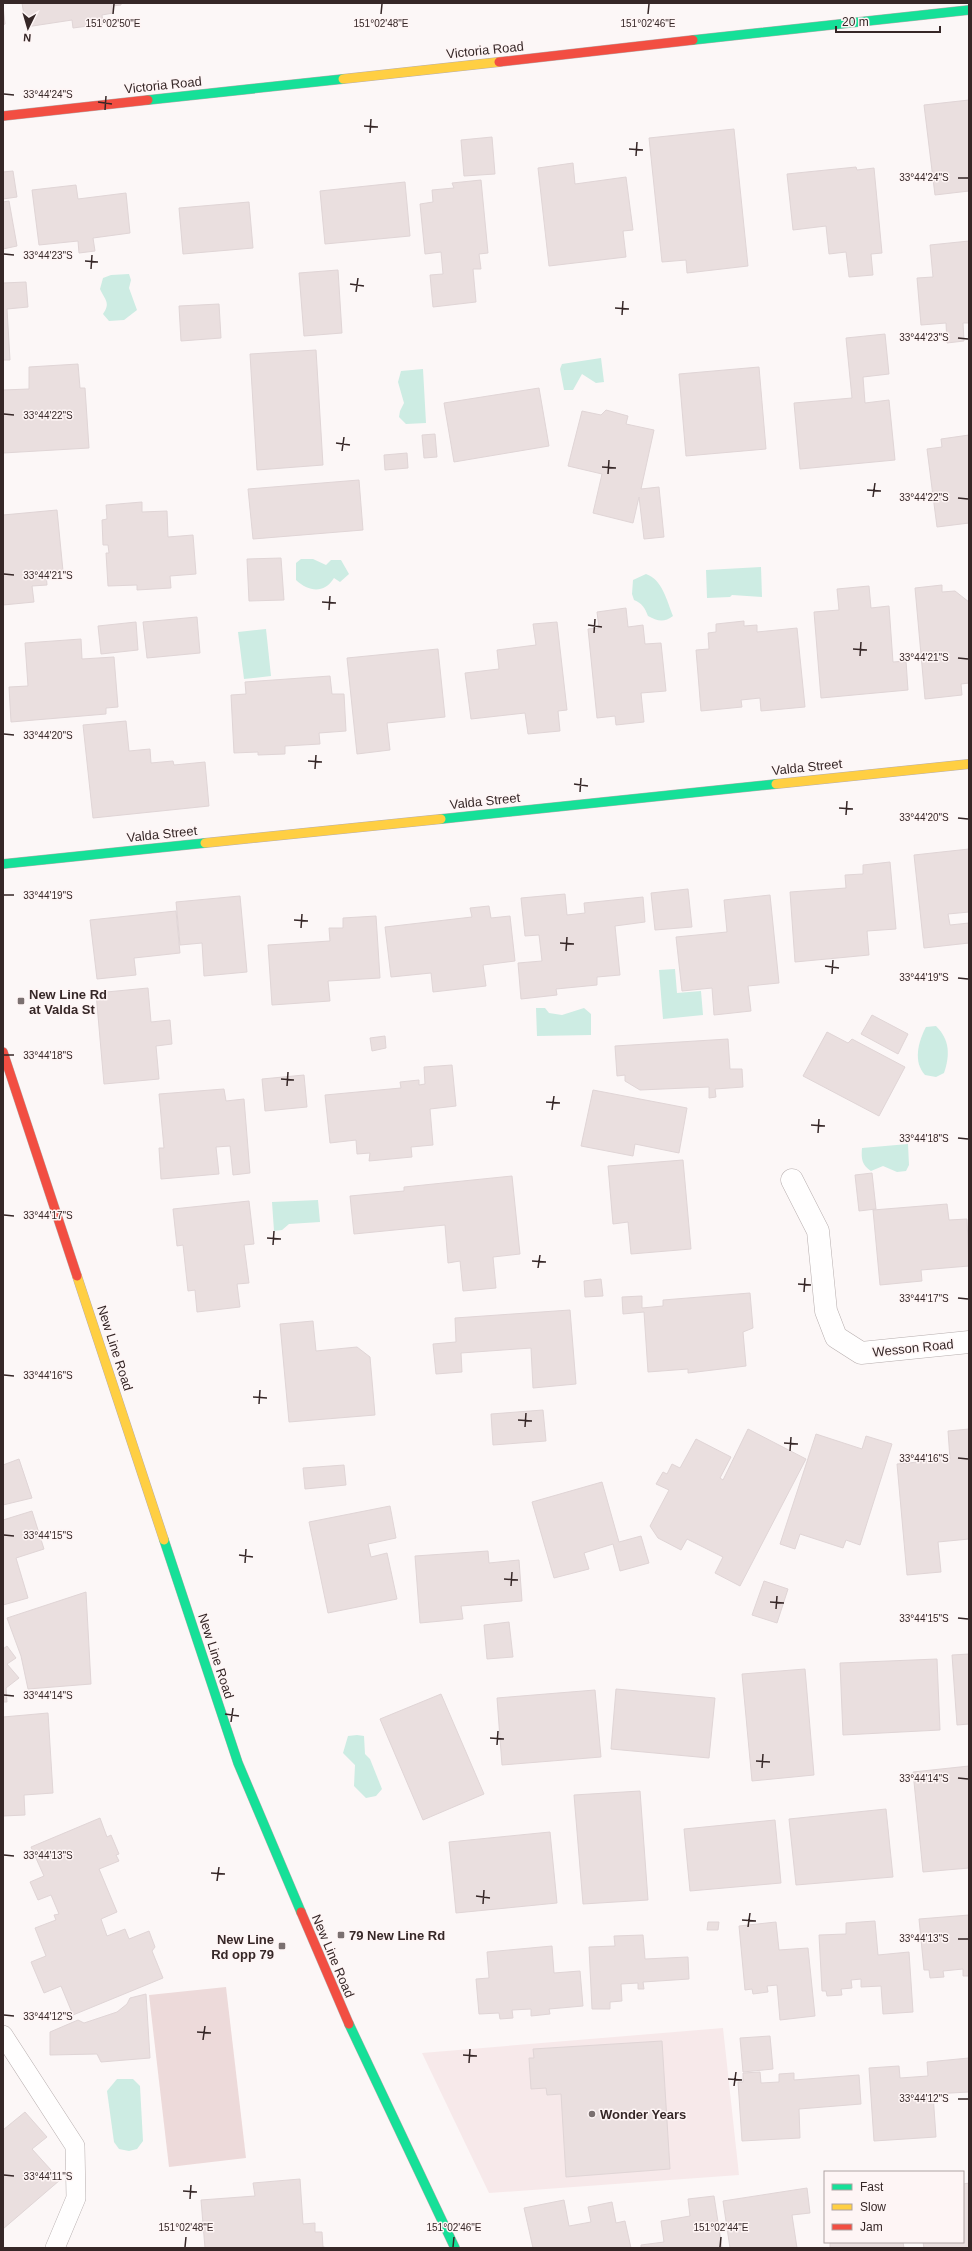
<svg xmlns="http://www.w3.org/2000/svg" width="972" height="2251" font-family="Arial,sans-serif">
<rect width="100%" height="100%" fill="#fcf7f7"/>
<polygon fill="#f7e9ea" points="723,2028 739,2175 489,2193 422,2053"/>
<polygon fill="#eddada" points="226,1987 246,2158 169,2167 149,1995"/>
<g fill="#cdece3">
<path d="M 129,274 L 131,280 L 129,288 L 137,310 L 124,320 L 109,321 L 103,314 C 111,303 105,300 100,289 L 103,278 L 111,275 Z"/>
<polygon points="601,358 604,382 596,383 582,374 573,390 564,390 560,369 562,364"/>
<polygon points="423,369 426,423 406,424 399,417 400,411 404,403 398,382 401,371"/>
<path d="M 301,559 L 313,559 L 326,565 L 331,560 L 341,560 L 349,574 L 340,582 L 334,578 C 324,594 309,592 296,580 L 296,563 Z"/>
<polygon points="761,567 762,597 732,595 730,597 707,598 706,570"/>
<path d="M 646,574 C 662,579 667,601 673,616 C 664,623 657,621 648,616 C 645,608 642,603 634,600 L 632,594 L 633,580 Z"/>
<polygon points="266,629 271,676 244,679 238,632"/>
<polygon points="675,969 677,993 701,991 703,1015 663,1019 659,970"/>
<polygon points="536,1008 545,1008 549,1013 562,1015 584,1008 591,1014 591,1035 537,1036"/>
<path d="M 936,1026 C 950,1040 950,1055 944,1073 L 936,1077 L 925,1075 C 913,1062 918,1042 926,1027 Z"/>
<path d="M 908,1144 L 909,1165 L 906,1171 L 897,1172 L 883,1166 L 871,1171 C 862,1165 861,1159 862,1148 Z"/>
<polygon points="318,1200 320,1222 289,1224 282,1230 274,1231 272,1202"/>
<polygon points="357,1735 364,1736 365,1754 370,1759 382,1789 376,1796 366,1798 354,1786 355,1765 343,1753 348,1736"/>
<polygon points="117,2079 133,2079 140,2086 143,2141 137,2149 129,2151 119,2149 114,2142 107,2091"/>
</g>
<g fill="#eadfdf" stroke="#e0d5d6">
<polygon points="22,3 121,3 121,5 112,6 113,13 102,15 103,24 73,28 72,20 26,27"/>
<polygon points="3,6 5,24 3,25"/>
<polygon points="969,100 969,191 935,195 924,105"/>
<polygon points="734,129 748,266 687,273 686,260 662,262 649,138"/>
<polygon points="492,137 495,174 464,176 461,140"/>
<polygon points="573,163 575,184 626,177 633,230 623,231 626,257 549,266 538,168"/>
<polygon points="856,167 857,170 874,168 882,253 871,254 873,275 849,277 846,252 829,254 826,226 793,230 787,174"/>
<polygon points="13,171 17,197 3,199 3,172"/>
<polygon points="481,180 488,253 479,254 481,269 473,269 476,302 433,307 430,275 443,274 441,252 425,254 420,204 433,202 432,190 454,188 452,183"/>
<polygon points="405,182 410,236 325,244 320,191"/>
<polygon points="76,185 78,199 126,193 130,233 93,238 95,251 79,253 78,241 39,245 32,190"/>
<polygon points="9,201 17,246 3,249 3,202"/>
<polygon points="249,202 253,248 183,254 179,208"/>
<polygon points="969,241 969,323 963,323 964,341 947,343 946,323 921,325 917,278 933,277 930,245"/>
<polygon points="338,270 342,333 304,336 299,273"/>
<polygon points="26,282 28,307 7,309 10,360 3,360 3,283"/>
<polygon points="219,304 221,338 181,341 179,306"/>
<polygon points="885,334 889,374 863,377 865,403 889,400 895,460 800,469 794,403 852,398 846,338"/>
<polygon points="316,350 323,465 257,470 250,354"/>
<polygon points="78,364 80,388 85,388 89,448 3,453 3,390 29,389 29,367"/>
<polygon points="759,367 766,449 686,456 679,374"/>
<polygon points="539,388 549,446 454,462 444,403"/>
<polygon points="606,410 628,416 626,424 654,430 641,489 659,487 664,537 644,539 639,497 633,523 593,513 602,474 568,466 582,411 601,415"/>
<polygon points="435,434 437,457 424,458 422,435"/>
<polygon points="969,435 969,523 937,527 927,449 942,447 941,439"/>
<polygon points="407,453 408,468 385,470 384,455"/>
<polygon points="359,480 363,530 253,539 248,489"/>
<polygon points="142,502 142,512 167,511 168,537 193,535 196,574 170,576 171,588 137,590 137,585 108,586 106,553 109,553 108,545 103,545 102,520 107,519 106,505"/>
<polygon points="57,510 63,571 46,573 47,585 32,586 34,602 3,605 3,515"/>
<polygon points="281,558 284,600 249,601 247,559"/>
<polygon points="942,585 942,592 955,591 969,602 969,683 961,684 962,695 925,699 915,588"/>
<polygon points="869,586 871,608 889,606 893,662 906,661 908,690 821,698 814,612 839,610 837,589"/>
<polygon points="626,608 628,627 643,625 645,644 661,643 666,691 641,693 644,722 616,725 615,716 597,718 588,629 599,628 597,612"/>
<polygon points="197,617 200,653 147,658 143,622"/>
<polygon points="744,621 744,626 757,625 757,632 797,628 805,707 761,711 760,698 741,700 742,707 701,711 696,650 709,649 708,633 716,632 716,624"/>
<polygon points="136,622 138,650 101,654 98,626"/>
<polygon points="557,622 567,710 558,711 560,731 528,734 525,713 471,719 465,673 499,669 497,650 536,645 533,624"/>
<polygon points="81,639 82,659 114,657 118,707 106,708 106,714 11,722 9,687 28,686 25,643"/>
<polygon points="438,649 445,717 387,723 390,750 357,754 347,658"/>
<polygon points="330,676 332,694 344,694 346,731 319,733 320,744 285,746 285,754 258,755 258,752 234,753 231,695 246,694 245,682"/>
<polygon points="126,721 129,751 150,749 151,763 173,761 174,765 205,762 209,806 93,818 83,725"/>
<polygon points="969,849 969,912 948,914 950,925 969,923 969,943 924,948 914,855"/>
<polygon points="890,862 896,929 867,931 869,955 795,962 790,892 846,888 845,875 863,874 863,865"/>
<polygon points="688,889 692,927 655,930 651,893"/>
<polygon points="565,894 567,915 585,913 584,903 643,897 645,922 615,926 620,975 597,977 597,985 556,989 557,995 521,999 518,963 542,961 539,935 525,936 521,898"/>
<polygon points="770,895 779,983 748,986 751,1011 714,1015 712,988 682,991 676,937 727,932 724,900"/>
<polygon points="240,896 247,972 204,976 202,943 180,945 176,902"/>
<polygon points="489,906 491,918 510,916 515,961 483,965 486,986 433,992 431,973 391,977 385,927 472,917 470,908"/>
<polygon points="176,911 180,953 134,958 136,975 97,979 90,920"/>
<polygon points="376,916 380,978 328,981 330,1001 272,1005 268,945 330,941 329,928 343,928 343,918"/>
<polygon points="148,988 151,1022 170,1020 172,1044 156,1046 159,1079 104,1084 96,993"/>
<polygon points="872,1015 908,1034 898,1054 861,1034"/>
<polygon points="827,1032 848,1043 852,1039 905,1067 879,1116 803,1076"/>
<polygon points="385,1036 386,1048 372,1051 370,1038"/>
<polygon points="728,1039 730,1069 742,1069 743,1087 715,1089 716,1097 709,1098 709,1087 640,1090 625,1081 625,1075 617,1076 615,1046"/>
<polygon points="452,1065 456,1106 430,1109 433,1145 411,1147 412,1157 369,1161 370,1153 357,1154 356,1140 330,1143 325,1095 401,1088 400,1082 419,1080 419,1085 425,1084 424,1067"/>
<polygon points="304,1075 307,1107 265,1111 262,1079"/>
<polygon points="224,1089 226,1101 244,1099 250,1173 233,1175 230,1146 216,1147 219,1174 161,1179 159,1148 164,1148 159,1094"/>
<polygon points="593,1090 687,1108 679,1153 635,1144 633,1156 581,1146"/>
<polygon points="683,1160 691,1249 631,1254 628,1222 613,1224 608,1166"/>
<polygon points="872,1173 876,1209 859,1211 855,1175"/>
<polygon points="512,1176 520,1254 493,1257 496,1288 463,1291 460,1261 448,1263 445,1225 354,1234 350,1196 404,1191 404,1187"/>
<polygon points="249,1201 254,1244 244,1245 249,1283 237,1284 240,1307 197,1312 195,1290 188,1291 183,1245 177,1246 173,1209"/>
<polygon points="947,1204 949,1220 967,1219 969,1266 921,1270 922,1281 880,1285 873,1210"/>
<polygon points="601,1279 603,1296 585,1297 584,1281"/>
<polygon points="750,1293 753,1328 743,1332 746,1366 688,1373 688,1369 648,1372 644,1312 623,1314 622,1297 642,1296 642,1308 663,1306 663,1300"/>
<polygon points="570,1310 576,1384 533,1388 531,1348 461,1353 462,1372 436,1374 433,1344 456,1342 455,1318"/>
<polygon points="313,1321 316,1351 357,1347 370,1357 375,1415 289,1422 280,1324"/>
<polygon points="543,1410 546,1441 493,1445 491,1414"/>
<polygon points="748,1429 806,1459 740,1586 715,1573 723,1557 687,1539 681,1550 658,1538 650,1526 669,1490 656,1484 663,1472 667,1474 672,1464 680,1468 696,1439 731,1457 720,1478 723,1480"/>
<polygon points="969,1429 969,1539 938,1542 941,1572 907,1575 897,1464 950,1459 948,1431"/>
<polygon points="816,1434 862,1449 866,1436 892,1444 860,1545 846,1540 843,1548 800,1534 795,1549 780,1544"/>
<polygon points="19,1459 32,1498 3,1505 3,1465"/>
<polygon points="344,1465 346,1485 305,1489 303,1468"/>
<polygon points="602,1482 619,1542 641,1536 649,1563 620,1571 613,1544 584,1553 589,1569 554,1578 532,1502"/>
<polygon points="390,1506 396,1538 368,1544 371,1557 387,1553 397,1599 328,1613 309,1522"/>
<polygon points="32,1511 44,1549 16,1558 28,1598 3,1605 3,1520"/>
<polygon points="488,1551 489,1563 519,1560 522,1601 461,1606 463,1619 420,1623 415,1556"/>
<polygon points="764,1581 788,1589 777,1623 752,1615"/>
<polygon points="86,1592 91,1684 28,1689 21,1656 7,1618"/>
<polygon points="509,1622 513,1657 487,1659 484,1625"/>
<polygon points="7,1646 16,1658 7,1664 19,1678 6,1688 7,1702 3,1702 3,1649"/>
<polygon points="969,1654 969,1724 957,1725 952,1655"/>
<polygon points="937,1659 940,1730 843,1735 840,1663"/>
<polygon points="805,1669 814,1775 752,1781 742,1674"/>
<polygon points="616,1689 715,1698 709,1758 611,1749"/>
<polygon points="595,1690 601,1757 502,1765 497,1698"/>
<polygon points="441,1694 484,1794 423,1820 380,1719"/>
<polygon points="48,1713 53,1793 24,1795 25,1815 3,1816 3,1717"/>
<polygon points="969,1766 969,1868 923,1872 913,1772"/>
<polygon points="640,1791 648,1900 583,1904 574,1795"/>
<polygon points="886,1809 893,1877 796,1885 789,1819"/>
<polygon points="100,1818 107,1837 111,1835 119,1854 116,1855 119,1861 99,1869 117,1912 101,1919 107,1936 125,1929 129,1939 149,1931 155,1947 152,1951 163,1978 73,2015 61,1986 44,1993 31,1962 46,1956 35,1928 56,1920 54,1915 59,1914 51,1895 38,1900 30,1882 44,1876 31,1847"/>
<polygon points="775,1820 781,1883 690,1891 684,1829"/>
<polygon points="550,1832 557,1903 456,1913 449,1842"/>
<polygon points="969,1915 969,1976 963,1976 963,1969 943,1971 944,1977 930,1978 929,1970 924,1970 919,1919"/>
<polygon points="875,1921 878,1955 909,1952 913,2012 883,2014 881,1986 861,1987 861,1979 851,1980 852,1988 841,1989 842,1995 827,1996 826,1991 822,1991 819,1935 846,1934 846,1923"/>
<polygon points="708,1922 719,1922 718,1930 707,1930"/>
<polygon points="776,1922 779,1950 808,1948 815,2016 780,2020 777,1985 767,1986 768,1992 753,1994 752,1989 745,1990 739,1926"/>
<polygon points="643,1935 645,1959 688,1957 689,1979 643,1982 644,1989 638,1989 638,1983 621,1984 622,2001 610,2002 610,2009 592,2009 589,1947 615,1946 614,1936"/>
<polygon points="552,1946 554,1973 580,1971 583,2006 549,2009 550,2014 531,2016 531,2009 512,2010 513,2018 500,2019 499,2013 479,2014 476,1979 489,1978 487,1952"/>
<polygon points="146,1994 150,2058 101,2062 97,2054 50,2055 50,2032 78,2020 84,2023 117,2012 127,2004 130,1998"/>
<polygon points="770,2036 773,2069 743,2072 740,2038"/>
<polygon points="662,2041 670,2169 566,2177 561,2094 547,2095 546,2088 531,2089 529,2058 534,2058 533,2049"/>
<polygon points="969,2058 969,2092 933,2094 936,2137 874,2141 869,2068 899,2066 900,2078 928,2076 927,2062"/>
<polygon points="760,2072 761,2083 779,2082 779,2074 794,2073 794,2080 859,2075 861,2104 799,2109 800,2138 742,2141 738,2082 743,2082 743,2073"/>
<polygon points="25,2112 47,2137 32,2149 60,2180 3,2229 3,2130"/>
<polygon points="300,2179 303,2224 315,2223 315,2232 322,2232 323,2247 328,2248 205,2248 201,2200 255,2196 253,2183"/>
<polygon points="969,2183 969,2248 924,2248 923,2242 963,2242 963,2184"/>
<polygon points="807,2188 810,2213 792,2215 797,2248 730,2248 723,2201"/>
<polygon points="714,2196 722,2248 641,2248 641,2245 664,2242 661,2221 690,2216 688,2199"/>
<polygon points="564,2200 569,2226 591,2222 588,2207 612,2202 616,2223 625,2221 631,2248 533,2248 524,2208"/>
<polygon points="830,2242 903,2242 904,2248 830,2248"/>
</g>
<g fill="none" stroke-linecap="round" stroke-linejoin="round">
<defs>
<polyline id="lane" points="3,2035 75,2146 76,2198 55,2248"/>
<polyline id="street" points="792,1180 818,1231 826,1311 836,1337 861,1353 969,1342"/>
<g id="fast">
<polyline points="693,40 969,10"/>
<polyline points="148,100 343,79"/>
<polyline points="441,819 776,784"/>
<polyline points="3,864 205,843"/>
<polyline points="164,1540 238,1763 301,1912"/>
<polyline points="349,2024 455,2248"/>
</g>
<g id="slow">
<polyline points="343,79 499,62"/>
<polyline points="776,784 969,764"/>
<polyline points="205,843 441,819"/>
<polyline points="77,1276 164,1540"/>
</g>
<g id="jam">
<polyline points="499,62 693,40"/>
<polyline points="3,116 148,100"/>
<polyline points="3,1052 77,1276"/>
<polyline points="301,1912 349,2024"/>
</g>
</defs>
<use href="#lane" stroke="#b7aeae" stroke-width="20"/>
<use href="#street" stroke="#b7aeae" stroke-width="23"/>
<use href="#fast" stroke="#b7aeae" stroke-width="10"/>
<use href="#slow" stroke="#b7aeae" stroke-width="10"/>
<use href="#jam" stroke="#b7aeae" stroke-width="10"/>
<use href="#lane" stroke="#fffefe" stroke-width="19"/>
<use href="#street" stroke="#fffefe" stroke-width="22"/>
<use href="#fast" stroke="#16e098" stroke-width="9"/>
<use href="#slow" stroke="#ffcf43" stroke-width="9"/>
<use href="#jam" stroke="#f24e42" stroke-width="9"/>
</g>
<path fill="none" stroke="#362727" stroke-width="1.5" d="M 113,14 L 114,4M 381,14 L 382,4M 648,14 L 649,4M 4,94 L 14,95M 98,102 L 112,104M 105,110 L 106,96M 364,126 L 378,127M 370,133 L 371,119M 629,149 L 643,150M 636,156 L 637,142M 958,178 L 968,178M 4,254 L 14,255M 85,261 L 98,262M 91,269 L 92,255M 350,284 L 364,286M 356,292 L 358,278M 615,308 L 629,309M 622,315 L 623,301M 958,338 L 968,339M 4,414 L 14,415M 336,443 L 350,445M 342,451 L 344,437M 602,467 L 616,468M 608,474 L 609,460M 867,490 L 881,491M 873,497 L 875,483M 958,498 L 968,499M 4,574 L 14,575M 322,602 L 336,603M 329,610 L 330,596M 588,625 L 602,627M 594,633 L 595,619M 853,649 L 867,650M 860,656 L 861,642M 958,658 L 968,659M 4,734 L 14,735M 308,761 L 322,762M 315,769 L 316,755M 574,784 L 588,786M 580,792 L 581,778M 839,808 L 853,809M 846,815 L 847,801M 958,818 L 968,819M 4,895 L 14,895M 294,920 L 308,921M 301,928 L 302,914M 560,943 L 574,944M 566,951 L 567,937M 825,966 L 839,968M 832,974 L 833,960M 958,978 L 968,979M 4,1055 L 14,1055M 281,1079 L 294,1080M 287,1086 L 288,1072M 546,1102 L 560,1103M 552,1110 L 554,1096M 811,1125 L 825,1126M 818,1133 L 819,1119M 958,1138 L 968,1139M 4,1215 L 14,1216M 267,1238 L 281,1239M 273,1245 L 274,1231M 532,1261 L 546,1262M 538,1268 L 540,1255M 798,1284 L 811,1285M 804,1292 L 805,1278M 958,1298 L 968,1299M 4,1375 L 14,1376M 253,1397 L 267,1398M 259,1404 L 260,1390M 518,1420 L 532,1421M 525,1427 L 526,1413M 784,1443 L 798,1444M 790,1451 L 791,1437M 958,1458 L 968,1459M 4,1535 L 14,1536M 239,1555 L 253,1557M 245,1563 L 246,1549M 504,1579 L 518,1580M 511,1586 L 512,1572M 770,1602 L 784,1603M 776,1609 L 777,1596M 958,1618 L 968,1619M 4,1695 L 14,1696M 225,1714 L 239,1716M 231,1722 L 233,1708M 490,1738 L 504,1739M 497,1745 L 498,1731M 756,1761 L 770,1762M 762,1768 L 763,1754M 958,1778 L 968,1779M 4,1855 L 14,1856M 211,1873 L 225,1874M 217,1881 L 219,1867M 476,1896 L 490,1898M 483,1904 L 484,1890M 742,1920 L 756,1921M 748,1927 L 750,1913M 958,1939 L 968,1939M 4,2015 L 14,2016M 197,2032 L 211,2033M 203,2040 L 205,2026M 463,2055 L 477,2056M 469,2063 L 470,2049M 728,2079 L 742,2080M 734,2086 L 736,2072M 958,2099 L 968,2099M 4,2175 L 14,2176M 183,2191 L 197,2192M 190,2199 L 191,2185M 185,2247 L 186,2237M 453,2247 L 454,2237M 720,2247 L 721,2237"/>
<g fill="#7b7070" stroke="#fef5f5" stroke-width="1.5">
<rect x="17" y="997" width="8" height="8" rx="2"/>
<rect x="337" y="1931" width="8" height="8" rx="2"/>
<rect x="278" y="1942" width="8" height="8" rx="2"/>
<circle cx="592" cy="2114" r="4"/>
</g>
<g text-anchor="middle" dominant-baseline="central" stroke-width="3" stroke-linejoin="round" paint-order="stroke">
<g font-size="13" fill="#362727" stroke="#fef5f5">
<text transform="translate(485 50) rotate(-6)">Victoria Road</text>
<text transform="translate(163 85) rotate(-6)">Victoria Road</text>
<text transform="translate(807 767) rotate(-6)">Valda Street</text>
<text transform="translate(485 801) rotate(-6)">Valda Street</text>
<text transform="translate(162 834) rotate(-6)">Valda Street</text>
<text transform="translate(115 1348) rotate(72)">New Line Road</text>
<text transform="translate(913 1348) rotate(-6)">Wesson Road</text>
<text transform="translate(216 1656) rotate(72)">New Line Road</text>
<text transform="translate(333 1956) rotate(67)">New Line Road</text>
</g>
<g font-size="13" font-weight="bold" fill="#362727" stroke="#fef5f5" text-anchor="start">
<text x="29" y="994">New Line Rd<tspan x="29" dy="15">at Valda St</tspan></text>
<text x="349" y="1935">79 New Line Rd</text>
<text x="274" y="1939" text-anchor="end">New Line<tspan x="274" dy="15">Rd opp 79</tspan></text>
<text x="600" y="2114">Wonder Years</text>
</g>
</g>
<g font-size="10" text-anchor="middle" fill="#362727" stroke="#fef5f5" stroke-width="3" stroke-linejoin="round" paint-order="stroke">
<text x="381" y="27">151°02'48"E</text>
<text x="648" y="27">151°02'46"E</text>
<text x="113" y="27">151°02'50"E</text>
<text x="48" y="98">33°44'24"S</text>
<text x="924" y="181">33°44'24"S</text>
<text x="48" y="259">33°44'23"S</text>
<text x="924" y="341">33°44'23"S</text>
<text x="48" y="419">33°44'22"S</text>
<text x="924" y="501">33°44'22"S</text>
<text x="48" y="579">33°44'21"S</text>
<text x="924" y="661">33°44'21"S</text>
<text x="48" y="739">33°44'20"S</text>
<text x="924" y="821">33°44'20"S</text>
<text x="48" y="899">33°44'19"S</text>
<text x="924" y="981">33°44'19"S</text>
<text x="48" y="1059">33°44'18"S</text>
<text x="924" y="1142">33°44'18"S</text>
<text x="48" y="1219">33°44'17"S</text>
<text x="924" y="1302">33°44'17"S</text>
<text x="48" y="1379">33°44'16"S</text>
<text x="924" y="1462">33°44'16"S</text>
<text x="48" y="1539">33°44'15"S</text>
<text x="924" y="1622">33°44'15"S</text>
<text x="48" y="1699">33°44'14"S</text>
<text x="924" y="1782">33°44'14"S</text>
<text x="48" y="1859">33°44'13"S</text>
<text x="924" y="1942">33°44'13"S</text>
<text x="48" y="2020">33°44'12"S</text>
<text x="924" y="2102">33°44'12"S</text>
<text x="48" y="2180">33°44'11"S</text>
<text x="186" y="2231">151°02'48"E</text>
<text x="454" y="2231">151°02'46"E</text>
<text x="721" y="2231">151°02'44"E</text>
</g>
<rect width="972" height="2251" fill="none" stroke="#362727" stroke-width="8"/>
<rect x="824" y="2171" width="140" height="72" fill="#fef5f5" stroke="#aea3a3"/>
<rect x="832" y="2184" width="20" height="6" fill="#16e098" stroke="#aea3a3"/>
<text x="860" y="2191" font-size="12" fill="#362727">Fast</text>
<rect x="832" y="2204" width="20" height="6" fill="#ffcf43" stroke="#aea3a3"/>
<text x="860" y="2211" font-size="12" fill="#362727">Slow</text>
<rect x="832" y="2224" width="20" height="6" fill="#f24e42" stroke="#aea3a3"/>
<text x="860" y="2231" font-size="12" fill="#362727">Jam</text>
<g transform="translate(28 28) rotate(185)" stroke="#fef5f5" stroke-width="3" paint-order="stroke">
<path d="M0-3L7 15L0 10L-7 15Z" fill="#362727"/>
<text y="-6" font-size="11" font-weight="bold" text-anchor="middle" fill="#362727">N</text>
</g>
<path d="M836 26v6h104v-6" fill="none" stroke="#362727" stroke-width="2"/>
<text x="842" y="26" font-size="12" fill="#362727" stroke="#fef5f5" stroke-width="3" paint-order="stroke">20 m</text>
</svg>
